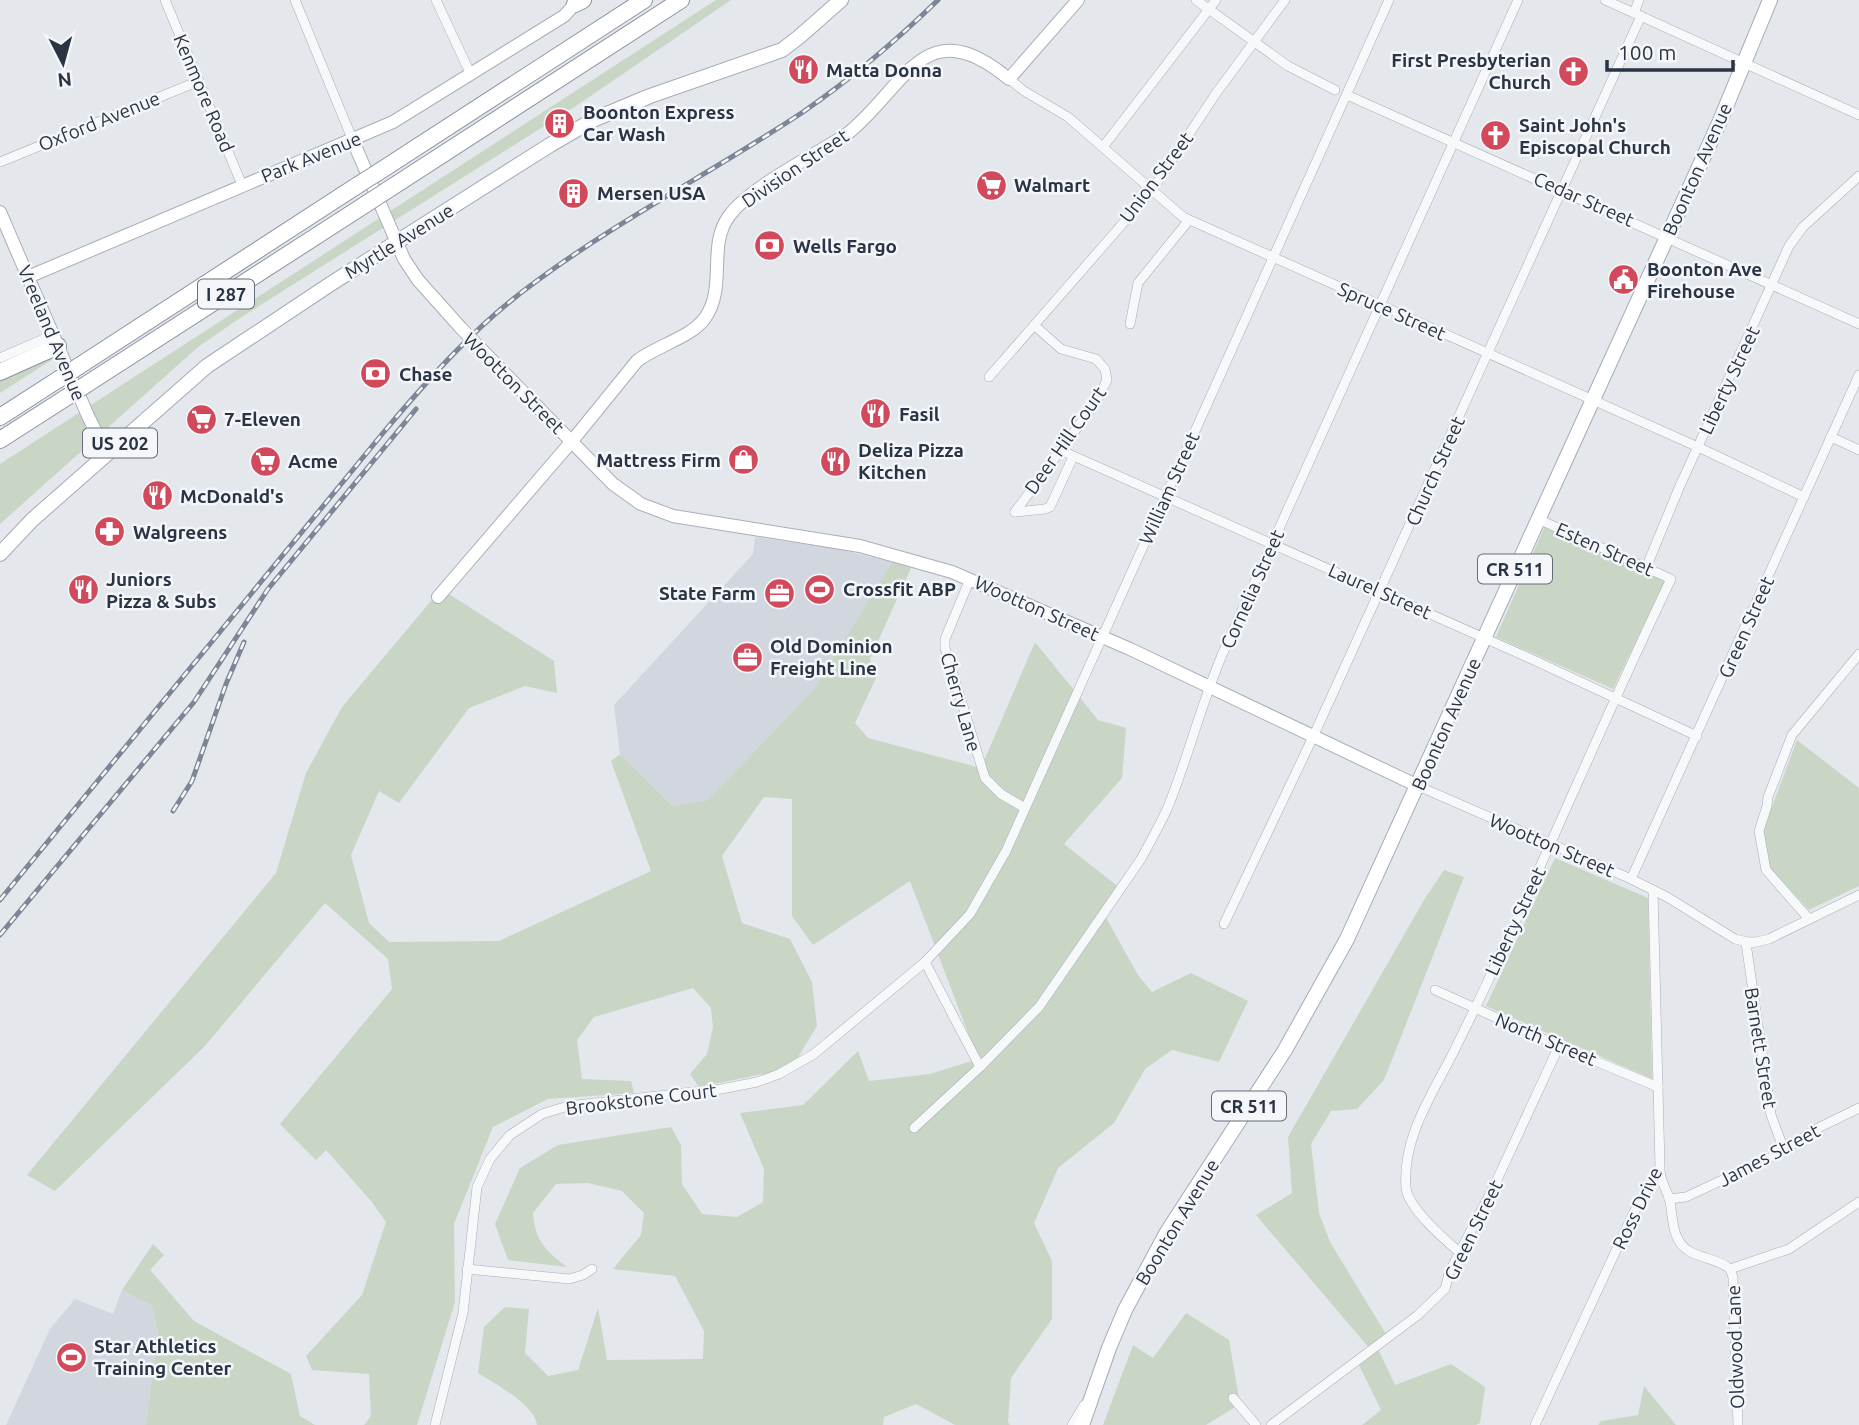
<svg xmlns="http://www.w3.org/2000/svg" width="1859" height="1425" font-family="Ubuntu,sans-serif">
<rect width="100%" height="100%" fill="#e4e7ec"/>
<g fill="#d2d6de">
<polygon points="755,537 839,549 892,562 814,689 708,800 673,806 620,754 614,705 753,554"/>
<polygon points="122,1290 152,1306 158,1333 146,1425 6,1425 50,1329 75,1299 113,1314"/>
</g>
<g fill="#c9d6c5">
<polygon points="716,0 731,0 576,106 240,318 198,347 0,524 0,464"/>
<polygon points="51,331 61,354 0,393 0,354"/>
<polygon points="1545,526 1665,581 1613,689 1496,637"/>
<path d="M 892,562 L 911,568 L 870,659 L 876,678 L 855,723 L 868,738 L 981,768 L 1035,642 L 1098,720 L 1126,728 L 1122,778 L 1064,844 L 1120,888 L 1103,912 L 1138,975 L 1152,992 L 1191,973 L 1248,1001 L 1219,1062 L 1172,1050 L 1145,1069 L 1114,1123 L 1058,1168 L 1034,1223 L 1052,1261 L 1052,1319 L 1011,1378 L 1008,1422 L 1010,1425 L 955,1425 L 916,1404 L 884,1417 L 883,1425 L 537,1425 C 535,1405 494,1383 478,1373 L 484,1327 L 505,1307 L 529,1309 L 525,1353 L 548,1376 L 578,1370 L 598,1308 L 607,1360 L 703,1359 L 704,1331 L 675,1276 L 613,1269 L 641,1235 L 644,1213 L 622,1191 L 588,1183 L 556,1184 L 533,1213 C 535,1241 546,1251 567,1267 L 508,1260 L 495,1224 L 520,1168 L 558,1145 L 671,1127 L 681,1145 L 682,1184 L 702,1214 L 737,1217 L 763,1202 L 764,1169 L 740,1113 L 803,1105 L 858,1051 L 869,1081 L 930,1074 L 978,1059 L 910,881 L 813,945 L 792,916 L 792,799 L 764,797 L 722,856 L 742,923 L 790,939 L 812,982 L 817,1026 L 797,1059 L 778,1071 L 699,1087 L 690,1074 L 707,1054 L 713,1027 L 711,1008 L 693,988 L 594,1017 L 577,1040 L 582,1079 L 631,1081 L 634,1093 L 548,1099 L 493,1127 L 454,1224 L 455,1302 L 417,1425 L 364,1425 L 371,1416 L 369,1374 L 312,1370 L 306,1356 L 362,1295 L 386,1222 L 371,1201 L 326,1150 L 316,1160 L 280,1124 L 392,989 L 388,959 L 325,903 L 205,1046 L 55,1191 L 27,1175 L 276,873 L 306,773 L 342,707 L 441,589 L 554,661 L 557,693 L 525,686 L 469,708 L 399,803 L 379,791 L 351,855 L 369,923 L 389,942 L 499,941 L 651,871 L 611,761 L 620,754 L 673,806 L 708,800 L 814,689 Z"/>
<polygon points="1797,740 1859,788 1859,886 1809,910 1768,866 1763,831"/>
<polygon points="1555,858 1648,898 1652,1079 1486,1006"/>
<polygon points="1444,870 1464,877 1384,1080 1357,1109 1331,1111 1311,1144 1319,1213 1330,1242 1389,1339 1377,1347 1395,1385 1451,1364 1485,1387 1480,1423 1476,1425 1362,1425 1381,1410 1356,1359 1370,1349 1256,1215 1292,1193 1288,1137 1424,900"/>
<polygon points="153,1244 164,1255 150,1270 194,1321 291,1374 300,1416 315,1425 146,1425 158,1333 152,1306 122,1290"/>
<polygon points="1186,1313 1229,1340 1240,1404 1206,1425 1103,1425 1133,1345 1153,1358"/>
<polygon points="1644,1386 1676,1425 1598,1425 1601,1421 1638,1415"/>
</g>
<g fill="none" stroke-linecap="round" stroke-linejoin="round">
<defs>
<g id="street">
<polyline points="165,0 242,185"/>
<polyline points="295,0 353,141"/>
<polyline points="436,0 471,75"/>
<polyline points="1196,0 1288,66 1335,90"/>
<polyline points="1605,0 1859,115"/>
<polyline points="1634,13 1639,0"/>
<polyline points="1009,79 1024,91 1068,117 1183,217 1698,447 1804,497"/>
<polyline points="1347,95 1859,324"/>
<polyline points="1103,147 1216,0"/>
<polyline points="0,162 199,81"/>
<polyline points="1130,324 1138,283 1189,220"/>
<polyline points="0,358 53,335"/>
<polyline points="989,377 1152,190 1217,92 1285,0"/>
<polyline points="1831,437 1859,450"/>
<polyline points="1060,450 1527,657 1697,736"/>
<polyline points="1015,512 1096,402 1107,380 1105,369 1096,359 1061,349 1034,325"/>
<polyline points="1015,512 1045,509 1050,507 1073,457"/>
<polyline points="1646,568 1679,488 1789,246 1803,227 1859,176"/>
<polyline points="970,579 945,639 945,648 985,778 1001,794 1025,808"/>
<polyline points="1418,786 1631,879 1667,897 1735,939 1752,943 1769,939 1859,895"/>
<polyline points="1631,879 1859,375"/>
<polyline points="1809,919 1766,870 1759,831 1767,806 1768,797 1792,735 1859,654"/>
<polyline points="1224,924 1313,737 1641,16"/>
<polyline points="1746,943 1771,1115 1784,1150"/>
<polyline points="925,962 970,914 1006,851 1389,0"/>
<polyline points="1435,990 1559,1046 1658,1087"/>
<path d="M 914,1128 L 980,1067 L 1039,1007 L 1141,859 C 1150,842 1160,825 1168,807 C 1189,755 1202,700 1225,648 C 1321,431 1419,215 1518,0"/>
<path d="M 1660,1169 C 1660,1182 1667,1190 1670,1201 C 1673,1219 1672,1241 1689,1251 C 1702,1259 1719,1259 1730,1269 L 1789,1249 L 1859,1202"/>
<polyline points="1669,1199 1686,1197 1780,1153 1816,1129 1859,1108"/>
<path d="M 1459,1252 C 1444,1239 1408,1208 1406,1188 C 1402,1139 1431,1096 1452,1055 C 1467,1025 1482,994 1496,964 C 1555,836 1610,706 1671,579 L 1538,519"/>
<polyline points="467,1269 569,1279 583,1275 592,1269"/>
<polyline points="1730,1269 1733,1277 1738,1425"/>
<polyline points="1233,1398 1256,1425"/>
<polyline points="435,1425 463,1313 477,1187 490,1159 510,1135 542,1114 568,1106 721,1089 757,1082 779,1074 814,1054 925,962 980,1067"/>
<polyline points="1072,1425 1084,1405"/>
<polyline points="1271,1425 1418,1315 1445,1289 1449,1273 1496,1182 1559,1046"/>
<polyline points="1535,1425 1633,1214 1660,1167 1653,890"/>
</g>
<g id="secondary">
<polyline points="353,141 404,259 418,280 460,327"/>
<polyline points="0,212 88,416 107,454"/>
<polyline points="28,277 393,122 564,16 575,4"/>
<polyline points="479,347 613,484 641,504 673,516 860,546 952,572 1130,649 1418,786"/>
<path d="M 438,597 L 572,441 L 637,361 C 656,346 692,337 705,318 C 727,287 707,246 729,216 C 751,186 814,156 847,134 C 906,87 924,8 1009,79 L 1078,0"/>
</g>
<g id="primary">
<polyline points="0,554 32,520 207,366 332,283 550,145 595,119 650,96 782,50 799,37 841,0"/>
<polyline points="1082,1425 1109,1348 1125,1310 1167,1232 1285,1050 1347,939 1720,121 1770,0"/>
</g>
<g id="highway">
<polyline points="575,4 583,0"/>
<polyline points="377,173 644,0"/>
<polyline points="386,191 681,0"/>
<polyline points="79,366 358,185"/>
<polyline points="0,372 58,346"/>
<polyline points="87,384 366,204"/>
<polyline points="0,417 59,379"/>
<polyline points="0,440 67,397"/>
</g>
</defs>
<use href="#street" stroke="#a9aeb7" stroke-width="10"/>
<use href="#secondary" stroke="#a9aeb7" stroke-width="14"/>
<use href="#primary" stroke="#a3abb8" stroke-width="16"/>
<use href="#highway" stroke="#8b94a3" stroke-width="18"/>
<use href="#street" stroke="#f7f8fa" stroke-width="9"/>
<use href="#secondary" stroke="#fff" stroke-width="12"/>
<use href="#primary" stroke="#fff" stroke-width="14"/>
<use href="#highway" stroke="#fff" stroke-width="16"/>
<defs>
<g id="rail">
<polyline points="173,811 192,781 226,684 244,642"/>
<path d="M 0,900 L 383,433 C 430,377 478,323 538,280 C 622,218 716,170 803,112 C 852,78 896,41 938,0"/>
<polyline points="0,935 194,702 268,589 416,409"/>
</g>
</defs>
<use href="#rail" stroke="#7d8696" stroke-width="5"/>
<use href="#rail" stroke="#f4f6f9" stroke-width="2.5" stroke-dasharray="8" stroke-linecap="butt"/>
<defs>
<polyline id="secondary-bridge" points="460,327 479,347"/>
<g id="highway-bridge">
<polyline points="358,185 377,173"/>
<polyline points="366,204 386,191"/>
<polyline points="59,379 79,366"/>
<polyline points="67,397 87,384"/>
</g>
</defs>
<use href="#secondary-bridge" stroke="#a9aeb7" stroke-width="14" stroke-linecap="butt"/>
<use href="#highway-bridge" stroke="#8b94a3" stroke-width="18" stroke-linecap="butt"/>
<use href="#secondary-bridge" stroke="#fff" stroke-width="12"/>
<use href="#highway-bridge" stroke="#fff" stroke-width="16"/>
</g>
<defs>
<symbol id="restaurant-disc" viewBox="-11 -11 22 22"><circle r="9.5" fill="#d1495b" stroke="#f4f6f9"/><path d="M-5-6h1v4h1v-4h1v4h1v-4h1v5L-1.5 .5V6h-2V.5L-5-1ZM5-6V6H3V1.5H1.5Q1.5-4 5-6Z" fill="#fff"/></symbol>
<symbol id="church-disc" viewBox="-11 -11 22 22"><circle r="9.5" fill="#d1495b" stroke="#f4f6f9"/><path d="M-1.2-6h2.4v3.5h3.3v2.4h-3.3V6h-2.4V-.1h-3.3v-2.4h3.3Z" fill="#fff"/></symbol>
<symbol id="building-disc" viewBox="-11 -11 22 22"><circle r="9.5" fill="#d1495b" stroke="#f4f6f9"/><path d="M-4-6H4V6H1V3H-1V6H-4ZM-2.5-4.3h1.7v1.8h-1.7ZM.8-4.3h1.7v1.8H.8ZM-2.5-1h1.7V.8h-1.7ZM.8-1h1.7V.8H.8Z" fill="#fff"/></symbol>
<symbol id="supermarket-disc" viewBox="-11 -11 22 22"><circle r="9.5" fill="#d1495b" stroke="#f4f6f9"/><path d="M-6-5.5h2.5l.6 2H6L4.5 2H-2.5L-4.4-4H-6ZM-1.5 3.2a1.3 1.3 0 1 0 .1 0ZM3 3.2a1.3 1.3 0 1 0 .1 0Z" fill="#fff"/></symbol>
<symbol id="bank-disc" viewBox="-11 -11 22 22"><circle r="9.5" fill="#d1495b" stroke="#f4f6f9"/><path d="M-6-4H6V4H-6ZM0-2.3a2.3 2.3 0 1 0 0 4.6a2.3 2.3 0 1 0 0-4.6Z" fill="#fff"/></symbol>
<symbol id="civic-disc" viewBox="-11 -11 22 22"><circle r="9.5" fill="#d1495b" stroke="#f4f6f9"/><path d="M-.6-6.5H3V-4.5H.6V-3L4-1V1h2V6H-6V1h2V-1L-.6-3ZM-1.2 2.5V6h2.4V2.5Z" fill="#fff"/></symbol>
<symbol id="shop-disc" viewBox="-11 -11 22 22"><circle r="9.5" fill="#d1495b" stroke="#f4f6f9"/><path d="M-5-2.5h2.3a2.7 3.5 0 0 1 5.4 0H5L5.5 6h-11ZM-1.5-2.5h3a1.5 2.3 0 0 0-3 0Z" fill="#fff"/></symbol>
<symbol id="pharmacy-disc" viewBox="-11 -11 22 22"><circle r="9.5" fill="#d1495b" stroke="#f4f6f9"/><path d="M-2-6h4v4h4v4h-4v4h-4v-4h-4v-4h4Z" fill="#fff"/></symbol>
<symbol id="stadium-disc" viewBox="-11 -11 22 22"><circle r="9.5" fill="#d1495b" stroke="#f4f6f9"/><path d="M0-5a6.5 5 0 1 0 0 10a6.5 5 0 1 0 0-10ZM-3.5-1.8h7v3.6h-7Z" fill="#fff"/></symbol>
<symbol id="office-disc" viewBox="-11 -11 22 22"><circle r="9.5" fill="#d1495b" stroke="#f4f6f9"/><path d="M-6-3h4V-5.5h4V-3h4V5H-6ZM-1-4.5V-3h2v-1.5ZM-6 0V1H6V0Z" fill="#fff"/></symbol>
</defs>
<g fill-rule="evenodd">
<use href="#restaurant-disc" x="786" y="52" width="35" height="35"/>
<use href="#church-disc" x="1556" y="54" width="35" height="35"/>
<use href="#building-disc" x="542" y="106" width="35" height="35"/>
<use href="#church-disc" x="1478" y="118" width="35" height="35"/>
<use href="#supermarket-disc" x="974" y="168" width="35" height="35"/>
<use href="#building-disc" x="556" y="176" width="35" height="35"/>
<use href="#bank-disc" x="752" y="228" width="35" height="35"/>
<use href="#civic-disc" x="1606" y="262" width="35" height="35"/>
<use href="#bank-disc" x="358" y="356" width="35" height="35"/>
<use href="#restaurant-disc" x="858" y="396" width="35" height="35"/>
<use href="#supermarket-disc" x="184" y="402" width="35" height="35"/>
<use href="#shop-disc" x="726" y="442" width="35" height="35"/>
<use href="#supermarket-disc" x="248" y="444" width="35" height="35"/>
<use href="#restaurant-disc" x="818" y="444" width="35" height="35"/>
<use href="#restaurant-disc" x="140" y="478" width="35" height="35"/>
<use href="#pharmacy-disc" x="92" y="514" width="35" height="35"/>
<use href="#stadium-disc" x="802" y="572" width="35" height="35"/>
<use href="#restaurant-disc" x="66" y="572" width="35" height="35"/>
<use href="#office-disc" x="762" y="576" width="35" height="35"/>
<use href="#office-disc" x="730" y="640" width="35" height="35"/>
<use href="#stadium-disc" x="54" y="1340" width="35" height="35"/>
</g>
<g text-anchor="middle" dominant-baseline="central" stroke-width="5" stroke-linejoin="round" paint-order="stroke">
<g fill="#f4f6f9" stroke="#676e7b" stroke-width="2">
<rect x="198" y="279.5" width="56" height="29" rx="5"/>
<rect x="83" y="428.5" width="74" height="29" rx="5"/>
<rect x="1478" y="554.5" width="74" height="29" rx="5"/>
<rect x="1212" y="1091.5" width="74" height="29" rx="5"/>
</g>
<g font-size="18" font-weight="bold" fill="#2b3445">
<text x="226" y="294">I 287</text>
<text x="120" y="443">US 202</text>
<text x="1515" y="569">CR 511</text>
<text x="1249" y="1106">CR 511</text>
</g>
<g font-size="19" font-weight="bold" fill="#2b3445" stroke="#f4f6f9" text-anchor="start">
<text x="1551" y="60" text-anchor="end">First Presbyterian<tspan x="1551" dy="22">Church</tspan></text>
<text x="826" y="70">Matta Donna</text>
<text x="583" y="112">Boonton Express<tspan x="583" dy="22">Car Wash</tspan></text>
<text x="1519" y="125">Saint John's<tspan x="1519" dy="22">Episcopal Church</tspan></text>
<text x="1014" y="185">Walmart</text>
<text x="597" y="193">Mersen USA</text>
<text x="793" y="246">Wells Fargo</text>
<text x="1647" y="269">Boonton Ave<tspan x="1647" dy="22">Firehouse</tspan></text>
<text x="399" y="374">Chase</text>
<text x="899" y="414">Fasil</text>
<text x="224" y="419">7-Eleven</text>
<text x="858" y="450">Deliza Pizza<tspan x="858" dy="22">Kitchen</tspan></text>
<text x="721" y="460" text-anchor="end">Mattress Firm</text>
<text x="288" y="461">Acme</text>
<text x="180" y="496">McDonald's</text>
<text x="133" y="532">Walgreens</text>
<text x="106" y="579">Juniors<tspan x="106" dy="22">Pizza &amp; Subs</tspan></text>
<text x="843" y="589">Crossfit ABP</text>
<text x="756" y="593" text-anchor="end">State Farm</text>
<text x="770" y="646">Old Dominion<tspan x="770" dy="22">Freight Line</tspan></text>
<text x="94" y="1346">Star Athletics<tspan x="94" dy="22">Training Center</tspan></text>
</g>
<g font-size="19" fill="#2b3445" stroke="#f4f6f9">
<text transform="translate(204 93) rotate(67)">Kenmore Road</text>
<text transform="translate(99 121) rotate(-22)">Oxford Avenue</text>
<text transform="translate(311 157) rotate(-22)">Park Avenue</text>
<text transform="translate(795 168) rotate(-34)">Division Street</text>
<text transform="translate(1697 169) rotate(-66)">Boonton Avenue</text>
<text transform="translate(1156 177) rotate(-53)">Union Street</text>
<text transform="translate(1584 199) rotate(24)">Cedar Street</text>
<text transform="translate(399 241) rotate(-32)">Myrtle Avenue</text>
<text transform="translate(1392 311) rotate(24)">Spruce Street</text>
<text transform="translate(52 333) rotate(67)">Vreeland Avenue</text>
<text transform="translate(1729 380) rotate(-65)">Liberty Street</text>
<text transform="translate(514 383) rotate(45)">Wootton Street</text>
<text transform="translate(1065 440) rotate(-55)">Deer Hill Court</text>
<text transform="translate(1435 471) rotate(-66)">Church Street</text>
<text transform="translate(1169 488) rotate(-66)">William Street</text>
<text transform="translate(1605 549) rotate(24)">Esten Street</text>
<text transform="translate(1252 589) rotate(-66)">Cornelia Street</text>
<text transform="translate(1380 591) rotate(24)">Laurel Street</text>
<text transform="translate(1037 608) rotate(24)">Wootton Street</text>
<text transform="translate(1746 627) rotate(-66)">Green Street</text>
<text transform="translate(961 702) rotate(74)">Cherry Lane</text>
<text transform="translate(1446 724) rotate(-66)">Boonton Avenue</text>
<text transform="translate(1552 845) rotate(23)">Wootton Street</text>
<text transform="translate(1515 921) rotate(-65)">Liberty Street</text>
<text transform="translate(1546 1039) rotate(23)">North Street</text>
<text transform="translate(1761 1048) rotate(81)">Barnett Street</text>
<text transform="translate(641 1099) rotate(-7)">Brookstone Court</text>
<text transform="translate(1769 1155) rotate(-28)">James Street</text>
<text transform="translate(1637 1208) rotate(-64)">Ross Drive</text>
<text transform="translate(1177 1222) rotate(-59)">Boonton Avenue</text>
<text transform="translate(1473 1230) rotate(-64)">Green Street</text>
<text transform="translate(1735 1347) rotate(-92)">Oldwood Lane</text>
</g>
</g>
<g transform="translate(63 63) rotate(174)" stroke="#f4f6f9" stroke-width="5" paint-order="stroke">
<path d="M0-5L12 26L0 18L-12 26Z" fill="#2b3445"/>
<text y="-10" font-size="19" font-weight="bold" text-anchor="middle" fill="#2b3445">N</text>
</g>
<path d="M1607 60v10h126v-10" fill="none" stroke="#2b3445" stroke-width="3.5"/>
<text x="1618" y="60" font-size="21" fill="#2b3445" stroke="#f4f6f9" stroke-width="5" paint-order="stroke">100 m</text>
</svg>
